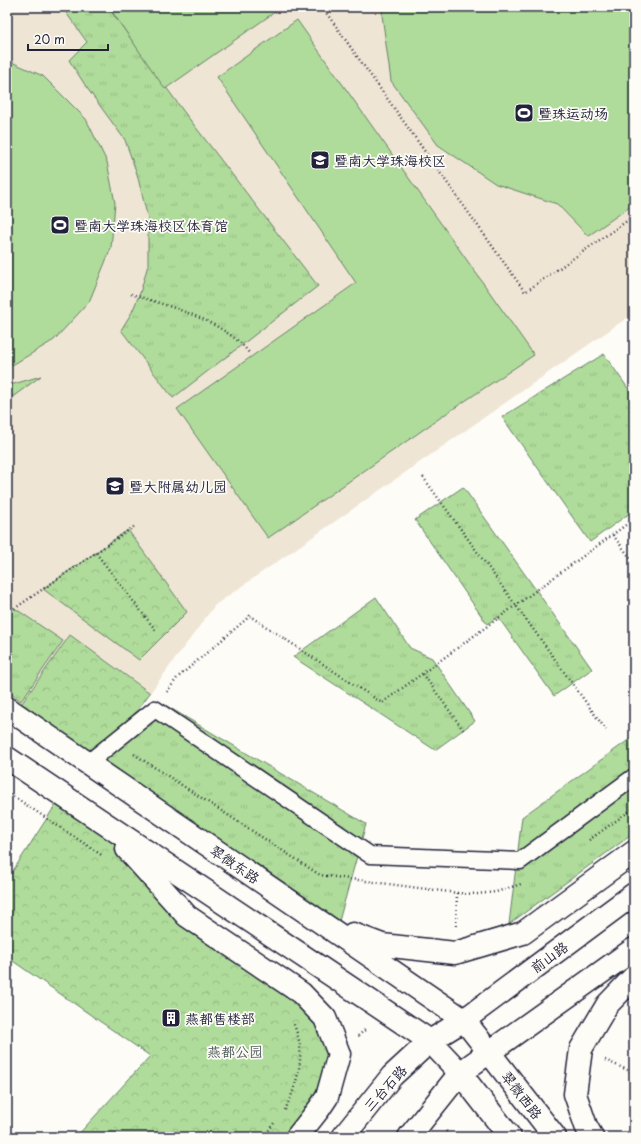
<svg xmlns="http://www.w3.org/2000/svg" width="641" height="1144" font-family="'Playpen Sans','LXGW WenKai TC',sans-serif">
<defs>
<pattern id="grass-tufts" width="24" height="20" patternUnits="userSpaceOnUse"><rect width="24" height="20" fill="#afdc9a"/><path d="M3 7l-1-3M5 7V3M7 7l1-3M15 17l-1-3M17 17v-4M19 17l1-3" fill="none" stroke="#96bc86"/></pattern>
<pattern id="park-crowns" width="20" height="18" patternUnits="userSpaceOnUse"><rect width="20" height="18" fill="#afdc9a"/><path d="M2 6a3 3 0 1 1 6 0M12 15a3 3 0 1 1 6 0" fill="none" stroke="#96bc86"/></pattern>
</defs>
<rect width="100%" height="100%" fill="#fdfcf7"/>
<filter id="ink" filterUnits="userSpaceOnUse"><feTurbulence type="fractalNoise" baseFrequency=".025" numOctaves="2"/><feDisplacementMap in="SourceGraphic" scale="8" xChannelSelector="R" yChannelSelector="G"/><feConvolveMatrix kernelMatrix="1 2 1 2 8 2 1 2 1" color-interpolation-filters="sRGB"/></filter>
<g filter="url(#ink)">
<polygon fill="#efe5d4" points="7,7 634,7 634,313 215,605 150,693 70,635 15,712 7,707"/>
<g fill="url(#grass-tufts)" stroke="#687f6a">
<polygon points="62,7 108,7 184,112 318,286 173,398 121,330 132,312 140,293 148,265 148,219 137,174 125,140 87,88 69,60 87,42"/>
<polygon points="604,354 634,397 634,510 590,542 502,417"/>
<polygon points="41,376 7,401 7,386"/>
<polygon points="463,487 592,669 554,696 498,617 487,624 415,520"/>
<polygon points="376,597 410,648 432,658 475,721 435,750 293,657"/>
<polygon points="7,603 63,641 21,701 7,691"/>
<polygon points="160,702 366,824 339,921 101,762"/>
<polygon points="634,736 634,833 509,924 522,817"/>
</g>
<g fill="url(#park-crowns)" stroke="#687f6a">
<polygon points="128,530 187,612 139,660 43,589"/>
<polygon points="70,635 150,693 95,767 15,713"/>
<polygon points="62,795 107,825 187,917 301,993 339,1054 296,1137 76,1137 150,1056 7,957 7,880"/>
</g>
<g fill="#afdc9a" stroke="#687f6a">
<polygon points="109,7 282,7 165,89"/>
<polygon points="383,7 634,7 634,204 588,236 557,204 496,184 438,145 391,81 382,15"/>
<polygon points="297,20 534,355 447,413 268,538 177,409 356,283 217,77"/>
<polygon points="7,60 43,76 86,119 107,162 115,203 111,248 89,302 54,340 14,364 7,366"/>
</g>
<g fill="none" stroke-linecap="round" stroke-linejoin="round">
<defs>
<polyline id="service" points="88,763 155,709 370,855 520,861 634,777"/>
<g id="primary">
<polyline points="7,708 464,1020 555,1137"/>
<polyline points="7,758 430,1041 460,1073 510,1137"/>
<polyline points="127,849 187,916 301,993 325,1018 339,1054 327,1097 319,1109 297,1137"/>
<polyline points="353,934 382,945 455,953 523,933 634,852"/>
<polyline points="343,1137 392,1076 430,1041 464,1020 634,894"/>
<polyline points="409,1137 460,1073 634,949"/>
<polyline points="592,1137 586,1126 575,1094 581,1049 607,1005 634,977"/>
</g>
</defs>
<use href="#service" stroke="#22223b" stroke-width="19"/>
<use href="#primary" stroke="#22223b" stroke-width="25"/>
<g stroke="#22223b" stroke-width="2.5" stroke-dasharray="1 3" stroke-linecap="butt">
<polyline points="322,7 525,292 634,216"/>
<path d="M 131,294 C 168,306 207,316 237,340 C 242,344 246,349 250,354"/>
<polyline points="423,477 606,730"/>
<polyline points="613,535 634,563"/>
<polyline points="96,553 157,632"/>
<polyline points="11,611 135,526"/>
<polyline points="423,674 464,731"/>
<polyline points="7,680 12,683"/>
<polyline points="167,692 177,678 250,616 382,703 634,519"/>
<polyline points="134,754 320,875 457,893 456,927"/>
<polyline points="7,792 103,856"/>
<polyline points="589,840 634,808"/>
<polyline points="457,893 477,894 496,892 521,884"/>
<polyline points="358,1036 366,1029"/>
<polyline points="605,1060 634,1073"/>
<path d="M 285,1110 C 294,1091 302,1068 300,1046 C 299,1038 296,1030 293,1022"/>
<polyline points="446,1131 450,1137"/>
<polyline points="264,1137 274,1123"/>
</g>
<use href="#service" stroke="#fdfcf7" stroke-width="16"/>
<use href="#primary" stroke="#fdfcf7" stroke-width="22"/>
</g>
</g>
<defs>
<symbol id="stadium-square" viewBox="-11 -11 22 22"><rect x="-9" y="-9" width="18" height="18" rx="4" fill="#22223b" stroke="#fdfcf7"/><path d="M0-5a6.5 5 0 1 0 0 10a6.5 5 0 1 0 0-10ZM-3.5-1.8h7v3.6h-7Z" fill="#fff"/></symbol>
<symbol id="university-square" viewBox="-11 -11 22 22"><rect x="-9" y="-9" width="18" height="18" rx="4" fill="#22223b" stroke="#fdfcf7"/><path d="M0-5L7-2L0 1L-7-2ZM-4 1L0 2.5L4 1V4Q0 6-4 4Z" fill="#fff"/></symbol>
<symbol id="school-square" viewBox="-11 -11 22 22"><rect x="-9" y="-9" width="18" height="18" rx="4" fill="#22223b" stroke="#fdfcf7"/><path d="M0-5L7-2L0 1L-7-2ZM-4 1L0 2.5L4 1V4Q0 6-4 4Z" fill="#fff"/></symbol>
<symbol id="building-square" viewBox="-11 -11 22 22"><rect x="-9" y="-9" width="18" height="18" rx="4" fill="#22223b" stroke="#fdfcf7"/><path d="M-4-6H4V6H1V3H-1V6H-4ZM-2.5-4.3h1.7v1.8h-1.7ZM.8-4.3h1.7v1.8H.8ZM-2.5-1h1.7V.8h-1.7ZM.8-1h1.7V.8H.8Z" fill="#fff"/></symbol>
</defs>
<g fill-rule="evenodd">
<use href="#stadium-square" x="513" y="102" width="22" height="22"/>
<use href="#university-square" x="309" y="149" width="22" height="22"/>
<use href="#stadium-square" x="49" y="214" width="22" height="22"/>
<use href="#school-square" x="104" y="475" width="22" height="22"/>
<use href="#building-square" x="160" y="1007" width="22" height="22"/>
</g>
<g text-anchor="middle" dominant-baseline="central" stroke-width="3.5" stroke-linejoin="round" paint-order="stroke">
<g font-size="14" fill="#22223b" stroke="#fdfcf7" text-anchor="start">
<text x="538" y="113">暨珠运动场</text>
<text x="334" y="160">暨南大学珠海校区</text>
<text x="74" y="225">暨南大学珠海校区体育馆</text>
<text x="129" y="486">暨大附属幼儿园</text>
<text x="185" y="1018">燕都售楼部</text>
</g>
<g font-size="14" fill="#22223b" stroke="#fdfcf7">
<text transform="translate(235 864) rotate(34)">翠微东路</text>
<text transform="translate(549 957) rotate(-36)">前山路</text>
<text transform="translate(385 1088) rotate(-48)">三台石路</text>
<text transform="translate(522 1095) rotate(52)">翠微西路</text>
</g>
<g font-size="14" fill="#4c5a58" stroke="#fdfcf7">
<text x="235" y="1051">燕都公园</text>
</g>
</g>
<rect width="641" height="1144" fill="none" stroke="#fdfcf7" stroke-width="24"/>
<rect x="12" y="12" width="617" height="1120" fill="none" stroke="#22223b" stroke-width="1.5" filter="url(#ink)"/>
<path d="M28 44v6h80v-6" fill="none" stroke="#22223b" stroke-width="2"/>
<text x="34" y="44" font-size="12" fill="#22223b" stroke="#fdfcf7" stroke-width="3" paint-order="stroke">20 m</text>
</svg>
